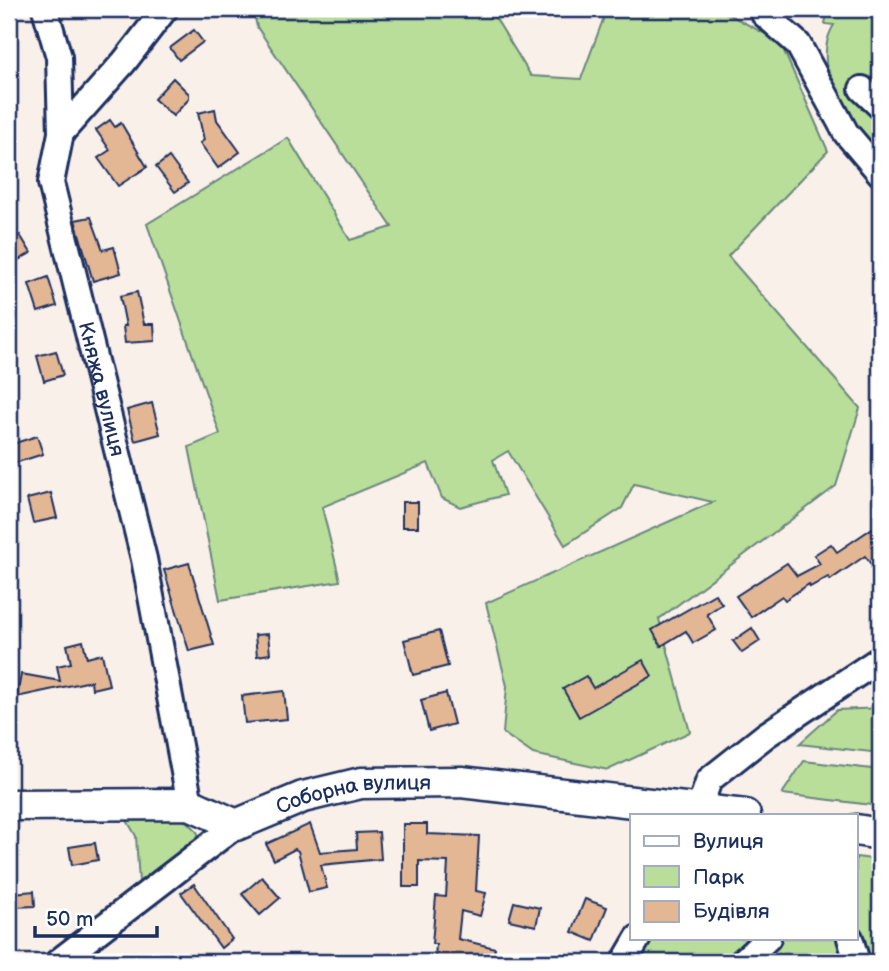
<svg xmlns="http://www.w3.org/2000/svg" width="889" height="971" font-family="'Balsamiq Sans',sans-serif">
<rect width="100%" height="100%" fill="#f9f0ea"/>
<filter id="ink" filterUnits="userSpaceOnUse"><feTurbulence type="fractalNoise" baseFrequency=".0143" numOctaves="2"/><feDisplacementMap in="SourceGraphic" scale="14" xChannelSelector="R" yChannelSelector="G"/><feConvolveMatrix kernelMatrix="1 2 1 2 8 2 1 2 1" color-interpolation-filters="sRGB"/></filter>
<g filter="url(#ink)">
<g fill="#b8de9a" stroke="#6a867c" stroke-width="2">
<polygon points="253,9 490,9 531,76 581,79 607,9 719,9 780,42 828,151 728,256 860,408 836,486 659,619 690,732 608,770 533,754 503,733 507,686 486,603 713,502 634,484 622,508 565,545 508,451 493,460 505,495 460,507 442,498 428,463 322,507 340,581 220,600 189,447 220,434 147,224 288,138 350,240 392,227 257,27"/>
<path d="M 828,9 L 880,9 L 880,158 C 871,148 857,138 849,127 C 831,101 816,52 834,25 L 825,24 Z"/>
<polygon points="880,708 880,753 799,744 837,710"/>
<polygon points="804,761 880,770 880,806 782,794"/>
<path d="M 125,817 C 149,817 188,809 199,836 C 191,853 179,857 163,865 C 154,869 148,877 139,882 L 136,836 Z"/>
<polygon points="856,857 880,860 880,962 631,962 647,938 856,938"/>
</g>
<g fill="#e3b694" stroke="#1b2f5e" stroke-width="2">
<polygon points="194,30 203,42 179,60 170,48"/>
<polygon points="173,78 189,94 189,99 173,116 154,99"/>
<polygon points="215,109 217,120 240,152 218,168 200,143 204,140 198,113"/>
<polygon points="110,120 115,127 121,123 147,167 118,186 98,158 110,150 96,130"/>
<polygon points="169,157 188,183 175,192 156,167"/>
<polygon points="91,217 103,250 114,247 121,273 93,281 75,220"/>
<polygon points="20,235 31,253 15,262 9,252 9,242"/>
<polygon points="48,277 57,306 38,312 29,284"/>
<polygon points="137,292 144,324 154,324 155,341 125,343 123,326 126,326 120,296"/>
<polygon points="56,351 63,375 44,381 37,356"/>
<polygon points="152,403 160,434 135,441 127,410"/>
<polygon points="37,436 43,454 9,465 9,445"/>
<polygon points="51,493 57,518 33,523 27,499"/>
<rect x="402" y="502" width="16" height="25"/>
<polygon points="880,523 880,561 873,567 865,556 830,580 828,577 810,587 809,584 785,600 782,596 751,617 736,596 787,563 797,576 820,564 814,555 831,544 837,552"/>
<polygon points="189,563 214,645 189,651 164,570"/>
<polygon points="715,594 722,604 707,614 716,630 693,643 686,631 661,646 652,630"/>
<polygon points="752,628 760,641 742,653 733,641"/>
<polygon points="439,631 448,666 413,675 404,640"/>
<polygon points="268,634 270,654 257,656 255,635"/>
<polygon points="83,641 87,658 102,654 109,685 92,689 91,681 17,697 21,674 60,681 57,666 71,663 67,645"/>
<polygon points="643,660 652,676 579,717 563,689 586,676 593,688"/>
<polygon points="284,691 287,719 245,723 242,696"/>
<polygon points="446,693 454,724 429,731 421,700"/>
<polygon points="310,824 320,852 357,849 356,833 379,832 381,859 321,865 327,888 309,892 298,851 295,849 274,860 266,844"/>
<polygon points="403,824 427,824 427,834 479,836 476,891 486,893 480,916 461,911 458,939 495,948 492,962 435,958 436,944 432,944 436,896 446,897 448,862 419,861 419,887 403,887"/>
<polygon points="95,843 98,860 72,865 69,847"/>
<polygon points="262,877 280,898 260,915 242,894"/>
<polygon points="194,884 232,939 221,948 181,893"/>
<polygon points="34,891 35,906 14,907 13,893"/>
<polygon points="585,899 607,907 594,941 572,932"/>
<polygon points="514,902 540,908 536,926 509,920"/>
</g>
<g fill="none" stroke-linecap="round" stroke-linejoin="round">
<defs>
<g id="minor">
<polyline points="45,9 59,57 61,133"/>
<path id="s1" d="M 165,9 L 124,62 L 61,133 L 51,183 L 144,559 L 190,804"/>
<polyline points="764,14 798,44 846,133 880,173"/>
<polyline points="862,89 880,106"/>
<polyline points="697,815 709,780 766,735 880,659"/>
<polyline points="850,938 857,962"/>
<polyline points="58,962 236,825"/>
<polyline points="624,962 638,938"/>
<polyline points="742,962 768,938"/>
</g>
<g id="major">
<path id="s2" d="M 9,805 L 190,804 L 236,825 L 303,797 L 361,783 L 461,782 L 745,815"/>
<polyline points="856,830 880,834"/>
</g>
</defs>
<use href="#minor" stroke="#1b2f5e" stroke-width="30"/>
<use href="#major" stroke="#1b2f5e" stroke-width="35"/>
<use href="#minor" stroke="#fff" stroke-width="24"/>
<use href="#major" stroke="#fff" stroke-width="30"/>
</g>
</g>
<g text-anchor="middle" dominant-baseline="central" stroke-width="5" stroke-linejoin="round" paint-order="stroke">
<g font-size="21" fill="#1b2f5e" stroke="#fff">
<text stroke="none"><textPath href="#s1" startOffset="425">Княжа вулиця</textPath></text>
<text stroke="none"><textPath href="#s2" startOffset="355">Соборна вулиця</textPath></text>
</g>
</g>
<rect width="889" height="971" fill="none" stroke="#fff" stroke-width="35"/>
<rect x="18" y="18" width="854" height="936" fill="none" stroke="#1b2f5e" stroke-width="2.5" filter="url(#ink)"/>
<rect x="630" y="814" width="228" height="126" fill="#ffffff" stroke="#a4acbf" stroke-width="2"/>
<rect x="644" y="836" width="35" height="10" fill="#ffffff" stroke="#a4acbf" stroke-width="2"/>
<text x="693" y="848" font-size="21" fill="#1b2f5e">Вулиця</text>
<rect x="644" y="866" width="35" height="21" fill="#b8de9a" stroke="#a4acbf" stroke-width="2"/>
<text x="693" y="884" font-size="21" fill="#1b2f5e">Парк</text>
<rect x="644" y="901" width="35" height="21" fill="#e3b694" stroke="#a4acbf" stroke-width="2"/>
<text x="693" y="918" font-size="21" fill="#1b2f5e">Будівля</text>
<path d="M35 926v10h122v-10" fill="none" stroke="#1b2f5e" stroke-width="3.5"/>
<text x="46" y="926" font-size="21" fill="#1b2f5e" stroke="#ffffff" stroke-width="5" paint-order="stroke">50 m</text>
</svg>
